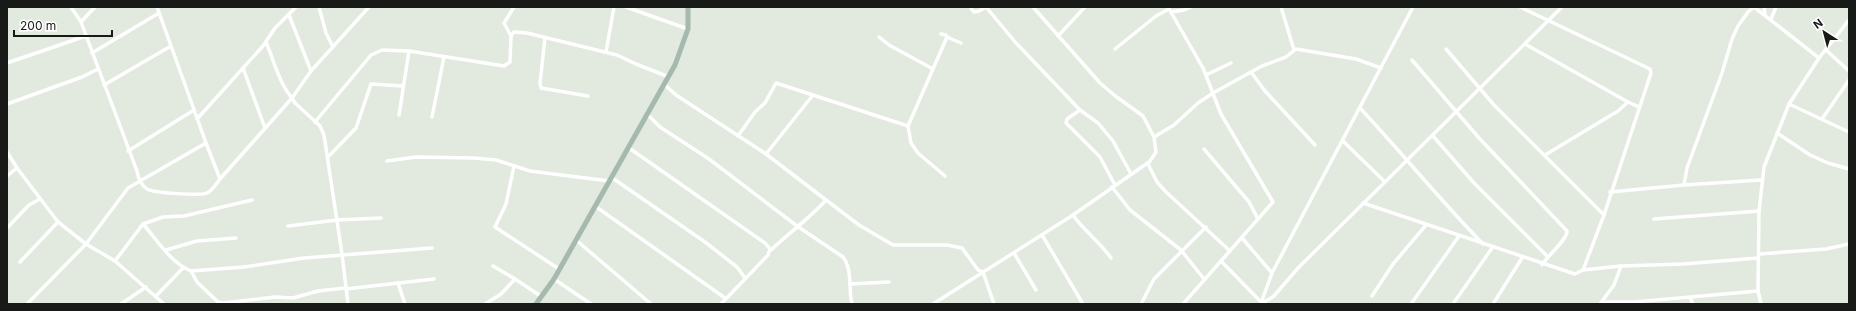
<svg xmlns="http://www.w3.org/2000/svg" width="1856" height="311" font-family="Inter,sans-serif">
<rect width="100%" height="100%" fill="#e2e9df"/>
<g fill="none" stroke-linecap="round" stroke-linejoin="round">
<g stroke="#fff" stroke-width="3.5">
<path d="M 71,7 L 81,22 L 137,171 C 138,177 141,185 147,189 C 154,193 200,196 207,193 C 213,190 216,184 220,179"/>
<polyline points="157,7 206,143"/>
<polyline points="319,7 326,33 333,47"/>
<polyline points="626,7 688,29"/>
<polyline points="970,7 974,12 979,11 986,7"/>
<polyline points="986,7 1016,43 1080,110 1098,123 1113,141 1131,174"/>
<polyline points="1033,7 1100,83 1114,95 1143,116 1154,137 1156,152 1148,164 1157,182 1165,191 1230,251"/>
<polyline points="1168,7 1203,68 1221,114 1273,202 1183,304"/>
<polyline points="1281,7 1294,50"/>
<polyline points="1754,7 1819,58"/>
<polyline points="1764,7 1765,14"/>
<polyline points="1171,12 1184,10 1191,7"/>
<polyline points="289,15 311,71"/>
<polyline points="1771,19 1776,7"/>
<polyline points="81,22 95,7"/>
<polyline points="941,34 946,35 947,37"/>
<polyline points="511,36 504,23 514,7"/>
<polyline points="1058,36 1085,7"/>
<polyline points="879,37 889,45 933,69"/>
<polyline points="545,38 540,83 541,88 588,96"/>
<path d="M 266,42 C 274,61 279,83 292,98 L 311,71 L 369,7"/>
<polyline points="1525,44 1628,102 1639,107"/>
<polyline points="1115,49 1156,16 1169,9"/>
<polyline points="1446,49 1494,105 1604,215"/>
<polyline points="1826,50 1849,71"/>
<polyline points="606,52 614,7"/>
<polyline points="92,53 159,13"/>
<path d="M 1412,60 L 1479,138 L 1567,231 C 1568,239 1547,256 1542,265"/>
<polyline points="7,63 86,36"/>
<polyline points="243,68 265,128"/>
<polyline points="1251,72 1265,91 1315,145"/>
<polyline points="1206,75 1231,63"/>
<polyline points="664,84 676,95 766,154 826,200"/>
<polyline points="104,85 171,46"/>
<polyline points="7,104 82,77 98,69"/>
<polyline points="1789,104 1849,132"/>
<path d="M 1360,108 C 1402,153 1440,200 1483,244"/>
<polyline points="1080,110 1067,119 1066,123 1100,157 1115,185"/>
<polyline points="399,115 409,51"/>
<path d="M 648,115 L 660,127 L 709,159 L 797,226 L 843,257 C 853,270 848,289 852,304"/>
<polyline points="432,117 444,57"/>
<polyline points="197,119 263,46 275,28 296,7"/>
<polyline points="1822,119 1849,80"/>
<polyline points="315,122 371,55 382,50 409,51 504,66 510,62 511,36 514,32 527,33 617,55 636,64 669,77"/>
<polyline points="908,126 911,143 918,153 945,176"/>
<polyline points="1777,133 1810,155 1828,163 1849,169"/>
<polyline points="738,136 755,112 765,103 776,83 908,126 947,37 961,43"/>
<polyline points="1433,136 1474,183 1547,256"/>
<polyline points="1154,137 1174,125 1198,103 1213,93 1262,66 1286,57 1296,49 1356,59 1381,68"/>
<polyline points="1343,141 1385,182"/>
<polyline points="629,148 765,243 770,249 768,255 721,304"/>
<polyline points="1204,149 1249,202 1258,219"/>
<polyline points="128,151 194,110"/>
<polyline points="7,152 17,168 58,222 86,244 115,261 164,304"/>
<polyline points="766,154 813,95"/>
<polyline points="1545,155 1618,111 1628,102"/>
<polyline points="328,157 356,128 371,84 403,86"/>
<polyline points="387,161 416,157 474,158 496,160 530,171 609,181"/>
<polyline points="514,166 506,204 495,227 559,269"/>
<polyline points="7,176 17,168"/>
<polyline points="611,177 705,242 737,267 745,278"/>
<polyline points="1684,185 1687,168 1722,73 1732,39 1738,26 1748,12 1754,7"/>
<polyline points="1112,187 1130,210 1181,250 1204,279"/>
<polyline points="1610,192 1684,185 1761,180"/>
<polyline points="1363,203 1575,274 1583,270 1604,215 1651,73 1650,69 1520,7"/>
<polyline points="595,206 725,298"/>
<path d="M 1073,215 C 1084,231 1100,242 1111,258"/>
<polyline points="1654,219 1759,211"/>
<path d="M 143,224 C 157,240 171,263 191,271 L 197,282 L 218,302 L 223,303 L 275,297 L 293,298 L 318,291 L 345,288"/>
<polyline points="288,226 337,220 381,218"/>
<polyline points="7,228 29,205 40,199"/>
<polyline points="1042,235 1083,304"/>
<polyline points="1242,238 1272,273"/>
<polyline points="576,240 651,304"/>
<polyline points="166,250 197,241 236,238"/>
<path d="M 771,250 C 789,233 810,218 826,200 L 859,225 L 893,245 L 947,245 L 962,248 L 978,270 L 983,272 L 994,304"/>
<polyline points="1014,253 1036,290"/>
<polyline points="1759,254 1826,249 1849,244"/>
<polyline points="115,261 143,224 163,217 184,216 252,200"/>
<polyline points="1221,261 1261,302 1266,301 1274,296 1298,268 1562,7"/>
<polyline points="20,262 58,222"/>
<polyline points="493,266 515,279"/>
<polyline points="1583,270 1621,266 1683,264 1758,258"/>
<polyline points="191,271 244,267 304,258 432,248"/>
<polyline points="554,279 591,304"/>
<polyline points="398,283 405,304"/>
<polyline points="850,284 889,282"/>
<polyline points="346,289 434,279"/>
<polyline points="156,296 183,268"/>
<polyline points="1372,296 1393,264 1426,225"/>
<polyline points="1690,297 1693,304"/>
<polyline points="1602,302 1634,302 1758,291"/>
<polyline points="1261,303 1272,273 1413,7"/>
<polyline points="27,304 86,244 128,188 206,143 220,179 292,98 295,103 320,126 324,135 342,254 348,304"/>
<polyline points="121,304 146,287"/>
<polyline points="485,304 501,294 515,279 542,297"/>
<polyline points="933,304 1073,215 1149,162"/>
<polyline points="1141,304 1154,279 1206,227"/>
<polyline points="1411,304 1459,236"/>
<polyline points="1453,304 1492,248"/>
<polyline points="1493,304 1522,258"/>
<polyline points="1600,304 1614,285 1621,266"/>
<polyline points="1761,304 1758,291 1759,211 1764,167 1789,104 1819,58 1849,20"/>
</g>
<polyline stroke="#a5b9ae" stroke-width="5" points="536,304 554,279 675,65 688,29 688,7"/>
</g>
<rect width="1856" height="311" fill="none" stroke="#181a17" stroke-width="16"/>
<g transform="translate(1824 32) rotate(324)" stroke="#ffffff" stroke-width="3" paint-order="stroke">
<path d="M0-3L7 15L0 10L-7 15Z" fill="#181a17"/>
<text y="-6" font-size="11" font-weight="bold" text-anchor="middle" fill="#181a17">N</text>
</g>
<path d="M14 30v6h98v-6" fill="none" stroke="#181a17" stroke-width="2"/>
<text x="20" y="30" font-size="12" fill="#181a17" stroke="#ffffff" stroke-width="3" paint-order="stroke">200 m</text>
</svg>
